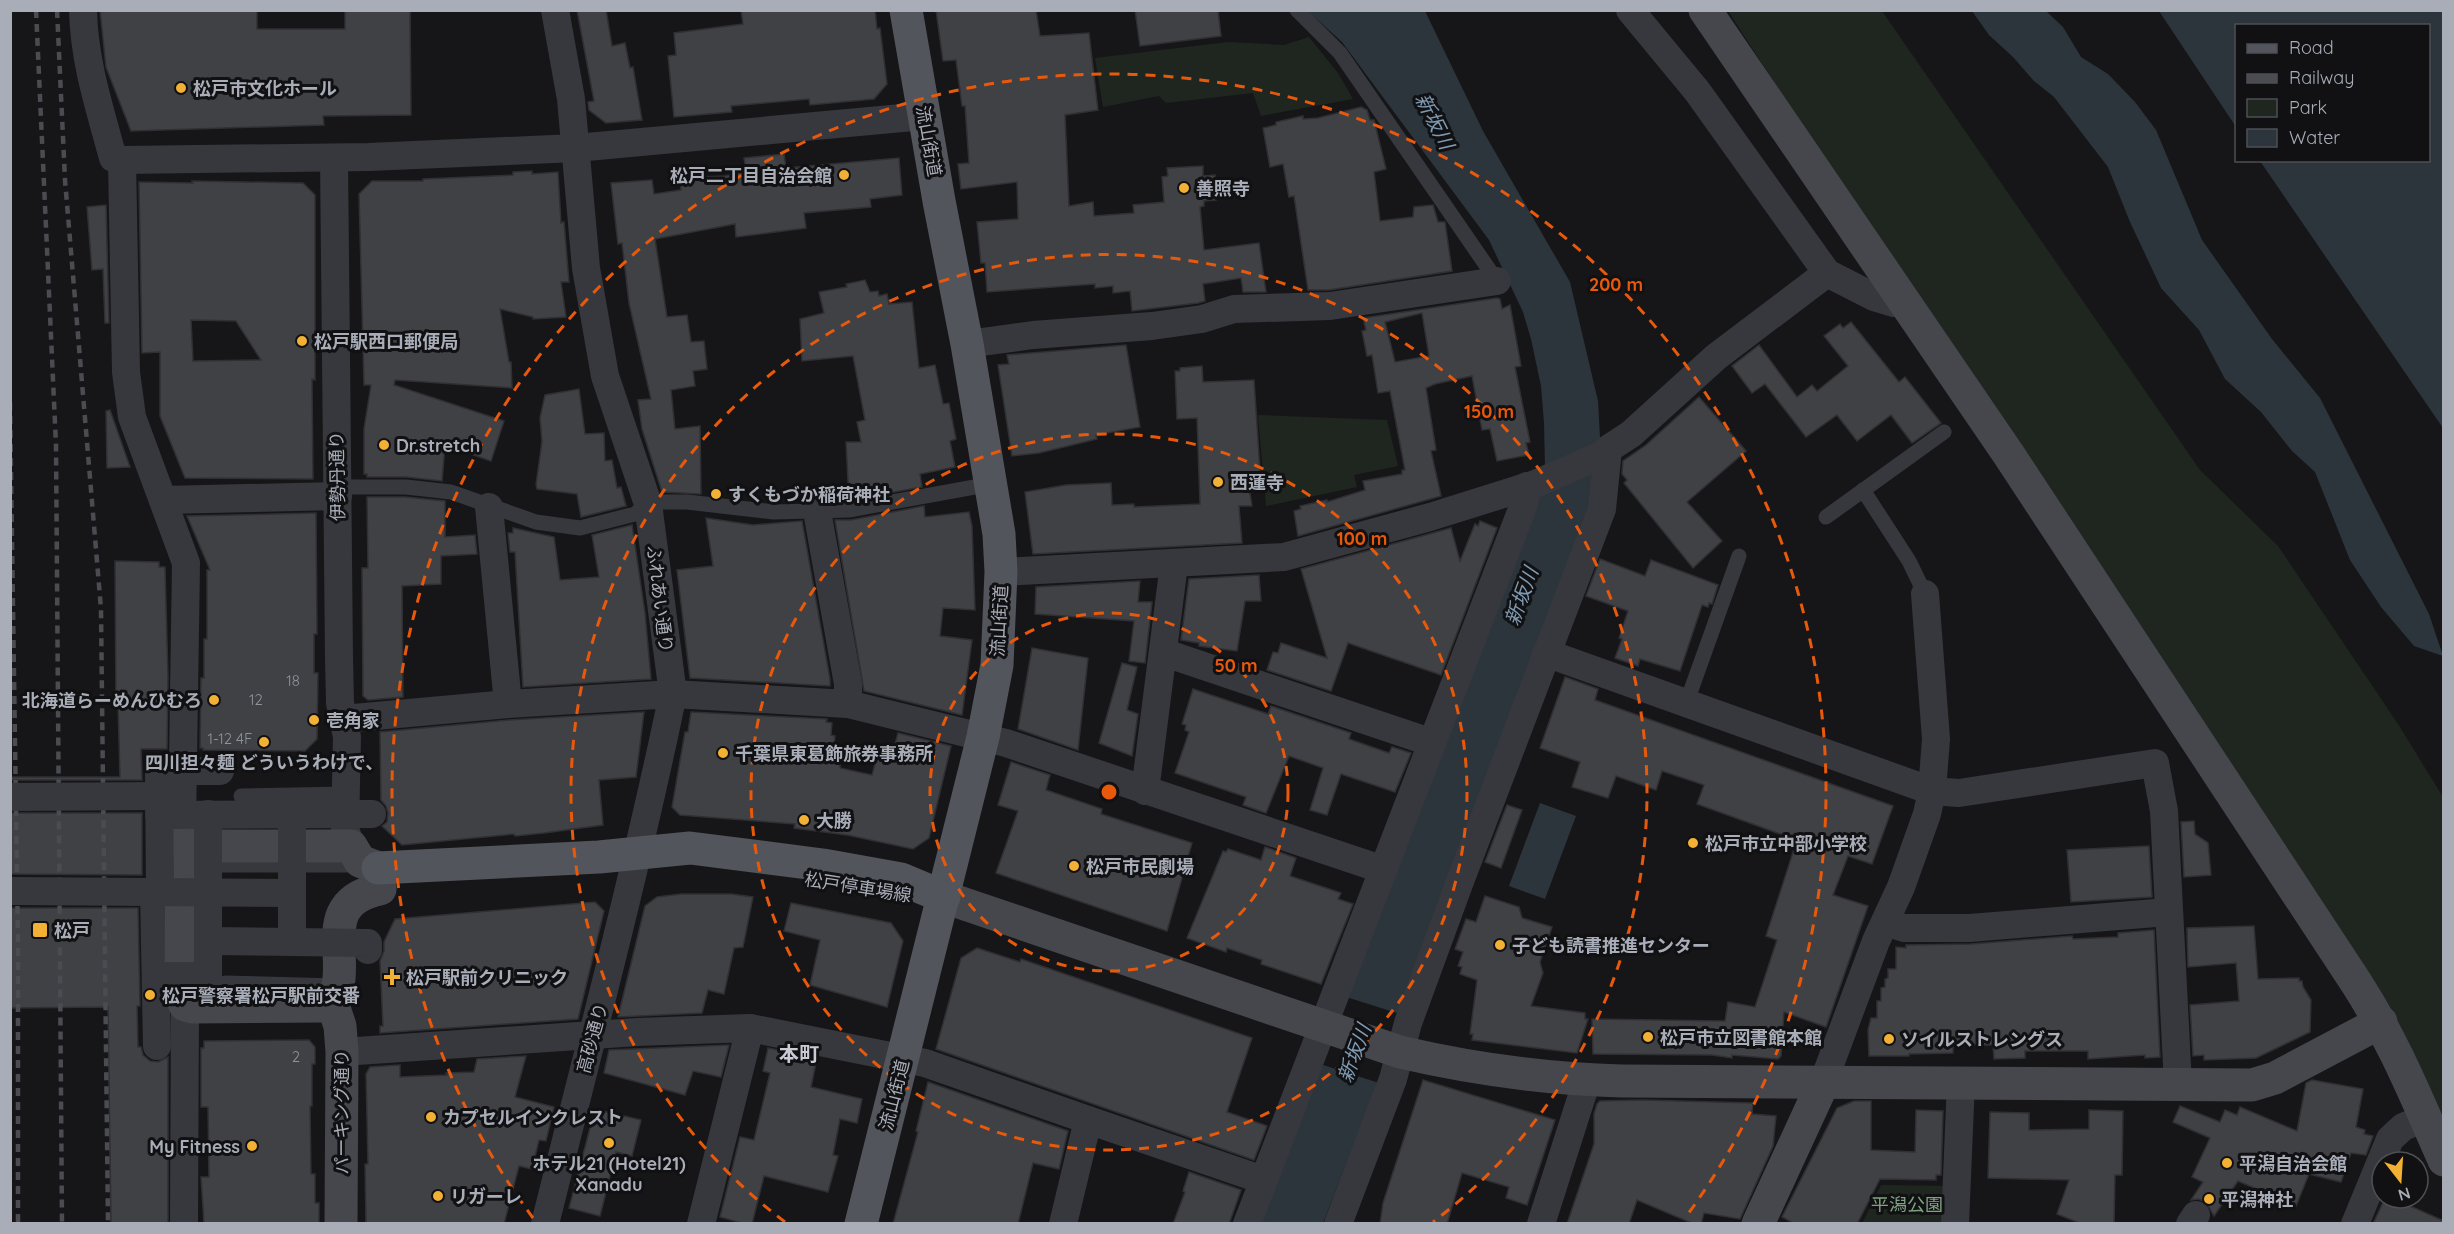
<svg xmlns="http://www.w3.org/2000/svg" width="2454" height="1234" font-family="Quicksand,'Noto Sans JP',sans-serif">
<rect width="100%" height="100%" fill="#161618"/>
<g fill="#1e261f">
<polygon points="1728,11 1882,11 2200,470 2278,546 2398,724 2443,797 2443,1115"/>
<polygon points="1309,37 1338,73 1353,99 1261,116 1253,93 1166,103 1159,96 1103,107 1095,58 1228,42 1284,45"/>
<polygon points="1258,415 1387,420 1398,466 1354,475 1357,487 1266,506"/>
<polygon points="1881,1185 1951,1186 1948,1223 1862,1224"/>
</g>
<g fill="#2c353c">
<polygon points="1308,11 1425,11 1483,131 1570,282 1598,401 1602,473 1379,1080 1323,1223 1259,1224 1545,467 1544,423 1541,386 1531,339 1523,312 1489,240 1342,42"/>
<polygon points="1972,11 2046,11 2063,27 2081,57 2108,74 2135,102 2156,130 2202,240 2272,339 2320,398 2429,614 2443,656 2414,646 2381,607 2350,560 2315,472 2292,451 2261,412 2225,379 2199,330 2161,288 2130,222 2108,167 2054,97 2034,81 2013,57 1989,35"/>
<polygon points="2159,11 2443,11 2443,428 2260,161 2428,160 2428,26 2236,26 2236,127"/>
<polygon points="1540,803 1576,816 1545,899 1509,886"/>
</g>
<polygon fill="#161618" points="1343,996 1400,1014 1379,1083 1317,1063"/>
<g fill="#404145" stroke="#303034" stroke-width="1.5" fill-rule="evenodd">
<polygon points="100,10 257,10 257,29 345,29 345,10 410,10 411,115 323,116 324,125 131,131 106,67"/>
<polygon points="577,10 606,10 612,46 625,43 630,68 633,67 642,120 606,123 589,110 588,102 594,101"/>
<polygon points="741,10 875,10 877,29 880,28 887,84 874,99 810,105 809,99 731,106 732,112 674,117 668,56 676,55 674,33 743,24"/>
<polygon points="936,10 1036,10 1040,36 1089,33 1098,110 1065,115 1069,206 1093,202 1094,216 1134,213 1133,205 1164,202 1162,177 1168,176 1167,168 1203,166 1203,176 1215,175 1216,200 1204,201 1204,206 1200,207 1204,250 1259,243 1266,292 1243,292 1241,278 1203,284 1205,301 1198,303 1132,311 1130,291 1113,293 1113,286 1095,288 1095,284 987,292 985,263 981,263 977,222 1018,219 1017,182 961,189 958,164 969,163 965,106 962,106 956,60 943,61"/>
<polygon points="1135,10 1218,10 1221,36 1140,46"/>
<polygon points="1361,107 1367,110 1370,120 1374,120 1386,169 1374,172 1380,221 1413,217 1414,207 1433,205 1438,222 1445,222 1452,271 1329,290 1308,290 1294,196 1289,197 1283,164 1270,167 1263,128 1276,125 1276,122 1303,116 1303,119 1318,118"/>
<polygon points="784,154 786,168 899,158 902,195 870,199 871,207 804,213 806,228 736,237 735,224 655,239 667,317 687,315 691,342 704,341 707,369 693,371 695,386 671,390 675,429 700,426 701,494 662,492 642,429 638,400 651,399 629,303 622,243 618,244 611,183 652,180 654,194 681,190 680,178 725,176 746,171 744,158"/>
<polygon points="532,171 532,174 558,172 561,223 564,222 569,282 561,282 566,317 533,319 533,317 500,309 509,362 511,362 512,388 395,380 394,385 504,421 491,461 445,445 442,481 406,477 367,477 367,474 364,474 364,429 371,385 364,385 359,194 372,181 423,181 423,179 513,175 513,172"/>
<path d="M 192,181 L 303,183 L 315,195 L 315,380 L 312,379 L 313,479 L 185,478 L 160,416 L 160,352 L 142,353 L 139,182 L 193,183 ZM 191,320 L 236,321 L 261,360 L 193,361 Z"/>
<polygon points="106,205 109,323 105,323 103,269 92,270 87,207"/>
<polygon points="865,280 870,292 878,291 879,296 887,294 889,304 912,302 919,368 935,365 943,404 949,403 956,439 950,441 955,467 920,474 922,487 849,500 846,442 861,442 857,422 865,420 853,356 802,361 800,319 824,313 819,292 847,287 846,284"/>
<path d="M 1497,298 L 1500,299 L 1502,309 L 1510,305 L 1521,366 L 1515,367 L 1530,442 L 1526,443 L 1529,455 L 1497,461 L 1490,429 L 1482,430 L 1472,376 L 1435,384 L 1426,388 L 1436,450 L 1431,451 L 1441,496 L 1298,536 L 1294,511 L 1301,509 L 1300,506 L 1327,500 L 1327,502 L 1365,490 L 1363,481 L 1402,474 L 1402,470 L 1405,470 L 1390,391 L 1378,393 L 1372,355 L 1367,356 L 1362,331 L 1366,330 L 1363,318 ZM 1422,313 L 1429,356 L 1395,362 L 1385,322 Z"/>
<polygon points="1851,322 1899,382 1905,377 1941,423 1912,443 1891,415 1857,441 1837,415 1806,437 1765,384 1752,393 1732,366 1759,345 1797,397 1812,385 1817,391 1848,366 1824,336 1840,324 1843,328"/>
<polygon points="1126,345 1140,427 1096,435 1097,439 1039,453 1012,456 998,365 1009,364 1007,355"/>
<polygon points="1202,366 1203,382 1254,380 1261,486 1249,487 1252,506 1239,506 1242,543 1033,554 1025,492 1066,485 1111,483 1112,505 1134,504 1134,507 1200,504 1197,418 1177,419 1175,371 1180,371 1180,368"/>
<polygon points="579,389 585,434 604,433 605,461 612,460 617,488 621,487 626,506 581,517 577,494 537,489 536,485 542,441 540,418 545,395"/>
<polygon points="1699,397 1746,451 1687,502 1722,541 1693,568 1624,483 1627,480 1622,474 1623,461 1646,445"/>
<polygon points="110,410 130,467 107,468 106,411"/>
<polygon points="367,497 405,497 445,501 445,537 475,535 477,554 441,556 441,584 402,586 403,697 368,700 363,696 362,568 368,568"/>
<polygon points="924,506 925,517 969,512 972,526 975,610 943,608 940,636 972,640 962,715 864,691 835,520 851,520"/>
<polygon points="316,513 317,634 314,634 314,673 318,673 317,739 305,751 203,750 203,748 200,748 201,678 204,678 204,639 207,639 207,570 210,570 187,516"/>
<polygon points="706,518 753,525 802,521 830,679 830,686 690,678 677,570 713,566"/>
<polygon points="1480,521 1497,528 1441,675 1348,643 1331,691 1267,670 1273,652 1278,653 1281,643 1327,658 1301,569 1451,528 1460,561 1475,524 1478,526"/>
<polygon points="632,525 645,613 651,679 523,687 515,552 510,552 508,533 513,533 513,528 554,537 560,580 599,577 592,535"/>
<polygon points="1600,559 1645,576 1651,560 1718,585 1712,604 1709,603 1708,607 1702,605 1680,671 1640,659 1638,666 1615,658 1622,639 1619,638 1628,611 1586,596"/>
<polygon points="115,561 159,562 159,567 165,567 168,678 167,749 141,749 142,780 10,780 10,777 120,777 118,704 116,704"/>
<polygon points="1259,575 1261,601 1245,601 1237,651 1199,646 1199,643 1181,640 1189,579"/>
<polygon points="1140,581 1138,602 1152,602 1145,663 1129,661 1134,621 1035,614 1036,587"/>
<polygon points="1032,648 1088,658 1078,750 1018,729"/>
<polygon points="1122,663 1137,667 1127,710 1138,714 1132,756 1099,743"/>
<polygon points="1565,677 1598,689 1595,700 1893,806 1872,864 1848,856 1833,895 1868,906 1826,1027 1784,1012 1781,1056 1778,1059 1732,1055 1732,1058 1712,1055 1593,1054 1592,1019 1725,1021 1728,1002 1755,1007 1777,940 1766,936 1797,840 1697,804 1704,785 1662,771 1656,790 1616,776 1608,798 1572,787 1580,762 1540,748"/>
<polygon points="1193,689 1268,714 1271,706 1351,733 1349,739 1389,753 1392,747 1411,753 1395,792 1341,774 1327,815 1310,810 1323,768 1289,756 1266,813 1243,805 1246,797 1175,773 1189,732 1185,730 1186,725 1182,724"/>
<polygon points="644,712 636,777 599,780 603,825 544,833 515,836 514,834 402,845 382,826 387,822 388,813 386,806 381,800 380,732 509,720"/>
<polygon points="691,712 827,719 826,722 832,723 831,735 835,736 833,754 841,755 840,768 872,775 880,745 894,748 898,733 951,746 929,838 913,849 847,835 794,828 795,824 680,815 672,807 685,732 688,732"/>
<polygon points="1011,762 1050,775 1046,790 1102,809 1101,814 1192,843 1167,931 996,873 1018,811 998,805"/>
<polygon points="1507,805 1522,810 1501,868 1485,862"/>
<polygon points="10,813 142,813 142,875 10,874"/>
<polygon points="2194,821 2195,834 2208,843 2211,875 2184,877 2181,822"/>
<polygon points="2149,846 2152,897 2071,902 2067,850"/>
<polygon points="1265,847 1296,858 1290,876 1341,893 1338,899 1353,904 1321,984 1261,964 1262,960 1227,948 1226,952 1187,938 1223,851 1226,852 1228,849 1261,860"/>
<polygon points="681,894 731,894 753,897 743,947 734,948 724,994 708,990 702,1013 618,1017 645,906 657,897"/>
<polygon points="1485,896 1519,907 1522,918 1552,927 1540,962 1543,973 1531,1006 1585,1013 1585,1019 1588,1019 1577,1053 1472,1040 1473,1034 1470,1034 1477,980 1460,974 1462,967 1458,966 1463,952 1455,949 1466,919 1476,922"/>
<polygon points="595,902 604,911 578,1019 380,1033 380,1026 383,1026 380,961 384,951 384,942 395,919"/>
<polygon points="791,903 891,923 903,941 887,1007 810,985 820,940 784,931"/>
<polygon points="10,908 138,908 140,1006 137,1006 138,1047 141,1047 143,1055 150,1061 158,1062 168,1057 168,1224 111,1224 108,1007 10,1008"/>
<polygon points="2254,926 2258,979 2299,978 2299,981 2302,981 2303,987 2311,1000 2310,1032 2256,1058 2204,1060 2204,1055 2193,1056 2190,1005 2239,1001 2236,963 2188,967 2187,928"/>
<polygon points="2154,930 2160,1057 2145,1058 2145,1055 2088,1059 2088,1051 2025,1051 2025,1058 1994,1059 1993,1045 1953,1045 1953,1053 1909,1054 1909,1056 1869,1056 1868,1030 1871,1018 1877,1018 1877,1001 1881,1001 1881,988 1885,987 1885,979 1888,978 1888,969 1896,969 1896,947 1906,948 1906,945 1971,944 2072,936 2073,939 2118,937 2118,933"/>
<polygon points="977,948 1020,962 1021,959 1252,1038 1227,1112 1267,1126 1254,1160 936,1049 961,958"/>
<polygon points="309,1040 315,1047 315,1064 312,1064 312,1106 310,1106 311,1174 315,1174 315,1203 319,1203 319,1224 204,1224 201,1177 209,1177 208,1107 201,1107 201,1048 204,1048 204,1041"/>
<polygon points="729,1045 721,1077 693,1071 685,1095 604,1073 609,1050"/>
<polygon points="768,1048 817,1058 811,1087 862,1099 857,1123 840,1119 833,1155 838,1156 828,1192 764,1176 752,1224 745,1224 720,1217 740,1137 754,1140 770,1073 763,1071"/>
<polygon points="526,1056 515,1097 554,1107 546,1141 539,1140 532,1169 519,1166 504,1224 366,1224 365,1164 368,1164 366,1074 370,1067 400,1065 400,1077 447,1075 446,1073 474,1072 477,1059"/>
<polygon points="1423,1080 1555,1120 1527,1205 1506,1198 1509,1187 1462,1173 1447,1224 1380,1224 1383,1203"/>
<polygon points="2312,1080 2363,1089 2356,1127 2365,1130 2364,1134 2373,1136 2366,1155 2351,1153 2341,1182 2309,1174 2296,1206 2238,1181 2214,1216 2206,1202 2198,1199 2191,1200 2203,1182 2192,1177 2210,1138 2173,1122 2180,1106 2220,1122 2225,1110 2237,1115 2240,1107 2297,1131 2306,1083"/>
<polygon points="928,1082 1068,1131 1059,1169 1033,1163 1018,1224 893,1224 918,1132 916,1131"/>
<polygon points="1643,1100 1753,1103 1752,1114 1776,1116 1773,1146 1740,1219 1704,1213 1701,1224 1694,1224 1637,1200 1629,1224 1567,1224 1594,1144 1594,1114 1597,1104 1600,1101"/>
<polygon points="1854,1101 1871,1101 1871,1150 1915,1152 1916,1110 1943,1111 1941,1175 1936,1175 1936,1180 1880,1179 1857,1224 1795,1224 1782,1217 1837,1108"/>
<polygon points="595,1109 641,1120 632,1156 616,1152 600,1216 569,1208"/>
<polygon points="2089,1110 2123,1111 2122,1175 2115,1175 2114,1224 2082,1224 2057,1214 2069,1180 1988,1178 1990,1112 2029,1113 2029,1130 2089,1129"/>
<polygon points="1189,1172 1241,1190 1229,1224 1173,1224 1185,1192 1183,1191"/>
<polygon points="2385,1198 2392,1198 2444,1221 2444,1224 2373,1224"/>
</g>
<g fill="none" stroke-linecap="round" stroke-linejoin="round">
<g stroke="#37383d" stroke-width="15">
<polyline points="1297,10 1340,53 1497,281"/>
<polyline points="338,487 406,487 451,492 536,522 580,528 635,514 648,504 663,502 687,502 774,512 849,510 991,484"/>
<polyline points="1863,490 1909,561 1925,594"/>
<polyline points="1826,517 1944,432"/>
<polyline points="1686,704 1739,556"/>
<polyline points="241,796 346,794"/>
<polyline points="203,865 362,865"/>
<polyline points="225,983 338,986"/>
</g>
<g stroke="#37383d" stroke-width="28">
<path d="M 83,10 C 84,62 100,109 113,158 L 122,160 L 369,157 L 576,148 L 924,116"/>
<polyline points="555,10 571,99 586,268 605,376 648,504 673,694 848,704 1006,743 1384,870"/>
<polyline points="1630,10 1697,91 1827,273"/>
<polyline points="334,158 339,657 340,703 347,737 345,829 351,846"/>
<polyline points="122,160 126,372 132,417 186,563 182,826"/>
<polyline points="967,344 1033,335 1152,326 1202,319 1234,309 1330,306 1497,281"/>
<polyline points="163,500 338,496"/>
<polyline points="489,507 508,704"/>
<polyline points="817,511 848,684 848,704"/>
<polyline points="1001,572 1284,557 1430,517 1535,484 1608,452"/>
<polyline points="1925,594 1936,739 1932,791 1959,793 2155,763 2164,811 2178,1085"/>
<polyline points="1165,653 1433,743"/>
<polyline points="1546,653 1932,791 1927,814 1901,887 1876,941 1823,1083"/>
<path d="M 343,719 L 508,704 L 673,694 C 636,872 589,1047 545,1224"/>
<polyline points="1145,791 1174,564"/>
<polyline points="154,892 157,1046"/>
<polyline points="1885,922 1904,928 1970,928 2168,912"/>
<polyline points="342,1052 637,1032 750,1028 925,1063 1088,1120 1063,1224"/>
<polyline points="1088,1120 1263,1180"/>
<polyline points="184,1224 185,1005"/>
<polyline points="701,1224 750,1028"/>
<polyline points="1247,1224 1524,504 1527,486"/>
<polyline points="1338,1224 1393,1079 1408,1023 1459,884 1602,509 1608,449 1631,434 1716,357 1827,273 1874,297 1894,303 1902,298"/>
<polyline points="1541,1224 1587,1080"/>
<polyline points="1955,1224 1961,1082"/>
<polyline points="2190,1224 2196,1215"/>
<polyline points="2355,1224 2390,1139 2403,1127 2425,1118"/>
</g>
<g stroke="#45474d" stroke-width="33">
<path d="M 1705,10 L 2009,455 L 2357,984 C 2394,1042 2416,1097 2444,1160"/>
<path d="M 182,826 L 181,996 L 185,1005 L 192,1007 L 324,1006 L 332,1002 C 355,962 311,904 380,889"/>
<polyline points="181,846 351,846 360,861 378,868"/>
<path d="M 944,897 L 1400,1052 C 1473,1069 1547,1079 1622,1081 L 2252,1085 L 2275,1078 L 2381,1022"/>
<polyline points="332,1002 340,1026 342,1052 341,1224"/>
<polyline points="1758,1224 1823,1083"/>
</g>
<g stroke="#53555c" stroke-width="33">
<polyline points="378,868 599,857 690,848 823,865 901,879 944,897"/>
<polyline points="861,1224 983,737 997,665 1001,572 999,534 967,344 939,201 906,10"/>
</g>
<g stroke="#4a4c52" stroke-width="4.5" stroke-dasharray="8 6" stroke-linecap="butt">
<polyline points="36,10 56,445 62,1224"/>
<polyline points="57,10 65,180 101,609 108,1224"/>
<polyline points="10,402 18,946 18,1224"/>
</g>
<g stroke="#37383d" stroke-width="28">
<polyline points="10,797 159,796"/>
<polyline points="159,815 372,814"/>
<polyline points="10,891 291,893"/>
<polyline points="160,892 159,771 220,771"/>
<polyline points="208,941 368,943 368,950"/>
<polyline points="292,941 292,815"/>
<polyline points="156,976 208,976 208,814"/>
</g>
</g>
<g fill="none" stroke="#e8590c" stroke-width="3" stroke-dasharray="10 8">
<circle cx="1109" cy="792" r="179"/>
<circle cx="1109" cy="792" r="358"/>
<path d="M785 1222A538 538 0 1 1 1433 1222"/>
<path d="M533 1218A717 717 0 1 1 1685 1218"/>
</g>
<g fill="#f2b134" stroke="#111113" stroke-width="2">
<circle cx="181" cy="88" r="6"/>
<circle cx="844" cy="175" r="6"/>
<circle cx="1184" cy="188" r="6"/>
<circle cx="302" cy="341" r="6"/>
<circle cx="384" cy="445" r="6"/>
<circle cx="1218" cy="482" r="6"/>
<circle cx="716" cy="494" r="6"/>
<circle cx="214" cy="700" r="6"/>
<circle cx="314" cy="720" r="6"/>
<circle cx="264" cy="742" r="6"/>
<circle cx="723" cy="753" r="6"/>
<circle cx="804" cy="820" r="6"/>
<circle cx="1693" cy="843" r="6"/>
<circle cx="1074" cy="866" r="6"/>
<rect x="32" y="922" width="16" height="16" rx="3"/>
<circle cx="1500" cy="945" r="6"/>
<path d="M389 968h6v6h6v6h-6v6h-6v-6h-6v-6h6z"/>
<circle cx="150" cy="995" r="6"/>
<circle cx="1648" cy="1037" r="6"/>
<circle cx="1889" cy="1039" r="6"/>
<circle cx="431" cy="1117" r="6"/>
<circle cx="609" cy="1143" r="6"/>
<circle cx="252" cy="1146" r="6"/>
<circle cx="2227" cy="1163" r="6"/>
<circle cx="438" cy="1196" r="6"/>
<circle cx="2209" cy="1199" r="6"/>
</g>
<g text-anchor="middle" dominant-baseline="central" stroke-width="6" stroke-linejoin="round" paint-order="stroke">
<g font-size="15" fill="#8e929b">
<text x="293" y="680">18</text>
<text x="256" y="699">12</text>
<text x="230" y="738">1-12 4F</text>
<text x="296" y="1056">2</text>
</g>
<g font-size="18" font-weight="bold" fill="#a8adb8" stroke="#111113" text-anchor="start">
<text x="193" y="88">松戸市文化ホール</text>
<text x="832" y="175" text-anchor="end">松戸二丁目自治会館</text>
<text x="1196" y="188">善照寺</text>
<text x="314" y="341">松戸駅西口郵便局</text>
<text x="396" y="445">Dr.stretch</text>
<text x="1230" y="482">西蓮寺</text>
<text x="728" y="494">すくもづか稲荷神社</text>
<text x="202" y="700" text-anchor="end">北海道らーめんひむろ</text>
<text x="326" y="720">壱角家</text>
<text x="735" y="753">千葉県東葛飾旅券事務所</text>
<text x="264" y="762" text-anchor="middle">四川担々麺 どういうわけで、</text>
<text x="816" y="820">大勝</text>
<text x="1705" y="843">松戸市立中部小学校</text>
<text x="1086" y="866">松戸市民劇場</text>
<text x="54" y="930">松戸</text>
<text x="1512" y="945">子ども読書推進センター</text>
<text x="406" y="977">松戸駅前クリニック</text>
<text x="162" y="995">松戸警察署松戸駅前交番</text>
<text x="1660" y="1037">松戸市立図書館本館</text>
<text x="1901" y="1039">ソイルストレングス</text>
<text x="443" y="1117">カプセルインクレスト</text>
<text x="240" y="1146" text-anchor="end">My Fitness</text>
<text x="609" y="1163" text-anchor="middle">ホテル21 (Hotel21)<tspan x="609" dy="21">Xanadu</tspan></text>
<text x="2239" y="1163">平潟自治会館</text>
<text x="450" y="1196">リガーレ</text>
<text x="2221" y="1199">平潟神社</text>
</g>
<g font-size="18" fill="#a8adb8" stroke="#111113">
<text transform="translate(929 141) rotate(80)">流山街道</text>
<text transform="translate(337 476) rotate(-91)">伊勢丹通り</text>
<text transform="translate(660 599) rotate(83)">ふれあい通り</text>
<text transform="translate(999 621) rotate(-87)">流山街道</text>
<text transform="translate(858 887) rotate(9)">松戸停車場線</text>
<text transform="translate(592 1038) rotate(-75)">高砂通り</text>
<text transform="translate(894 1095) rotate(-76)">流山街道</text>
<text transform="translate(341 1112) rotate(-90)">パーキング通り</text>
</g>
<g font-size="18" fill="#7fa381" stroke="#111113">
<text x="1907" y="1204">平潟公園</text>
</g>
<g font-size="20" font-style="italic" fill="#7f9bb3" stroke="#111113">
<text transform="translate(1435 121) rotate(63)">新坂川</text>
<text transform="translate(1521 596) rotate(-70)">新坂川</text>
<text transform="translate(1354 1053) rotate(-70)">新坂川</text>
</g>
<g font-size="20" font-weight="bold" fill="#c9ccd4" stroke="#111113">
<text x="799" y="1053">本町</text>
</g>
</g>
<circle cx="1109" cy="792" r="9" fill="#e8590c" stroke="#111113" stroke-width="3"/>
<g font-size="18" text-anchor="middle" font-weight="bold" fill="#e8590c" stroke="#111113" stroke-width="6" stroke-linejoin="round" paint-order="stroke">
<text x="1616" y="291">200 m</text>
<text x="1489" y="418">150 m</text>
<text x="1362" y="545">100 m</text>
<text x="1236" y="672">50 m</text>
</g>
<rect width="2454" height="1234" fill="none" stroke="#a8adb8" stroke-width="24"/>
<rect x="2235" y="24" width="195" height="138" fill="#111113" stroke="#4d4f55" stroke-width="1.5"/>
<rect x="2247" y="44" width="30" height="9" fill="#53555c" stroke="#4d4f55" stroke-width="1.5"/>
<text x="2289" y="54" font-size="18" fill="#a8adb8">Road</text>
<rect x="2247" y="74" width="30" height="9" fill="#4a4c52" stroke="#4d4f55" stroke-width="1.5"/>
<text x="2289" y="84" font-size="18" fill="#a8adb8">Railway</text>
<rect x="2247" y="99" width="30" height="18" fill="#1e261f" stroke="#4d4f55" stroke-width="1.5"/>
<text x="2289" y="114" font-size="18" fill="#a8adb8">Park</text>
<rect x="2247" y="129" width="30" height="18" fill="#2c353c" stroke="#4d4f55" stroke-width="1.5"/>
<text x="2289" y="144" font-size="18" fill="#a8adb8">Water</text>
<g transform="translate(2400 1180) rotate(163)"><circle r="28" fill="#111113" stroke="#4d4f55" stroke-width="1.5"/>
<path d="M0-4.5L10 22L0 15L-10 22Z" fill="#f2b134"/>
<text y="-9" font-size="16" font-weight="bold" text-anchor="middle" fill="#a8adb8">N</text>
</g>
</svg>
